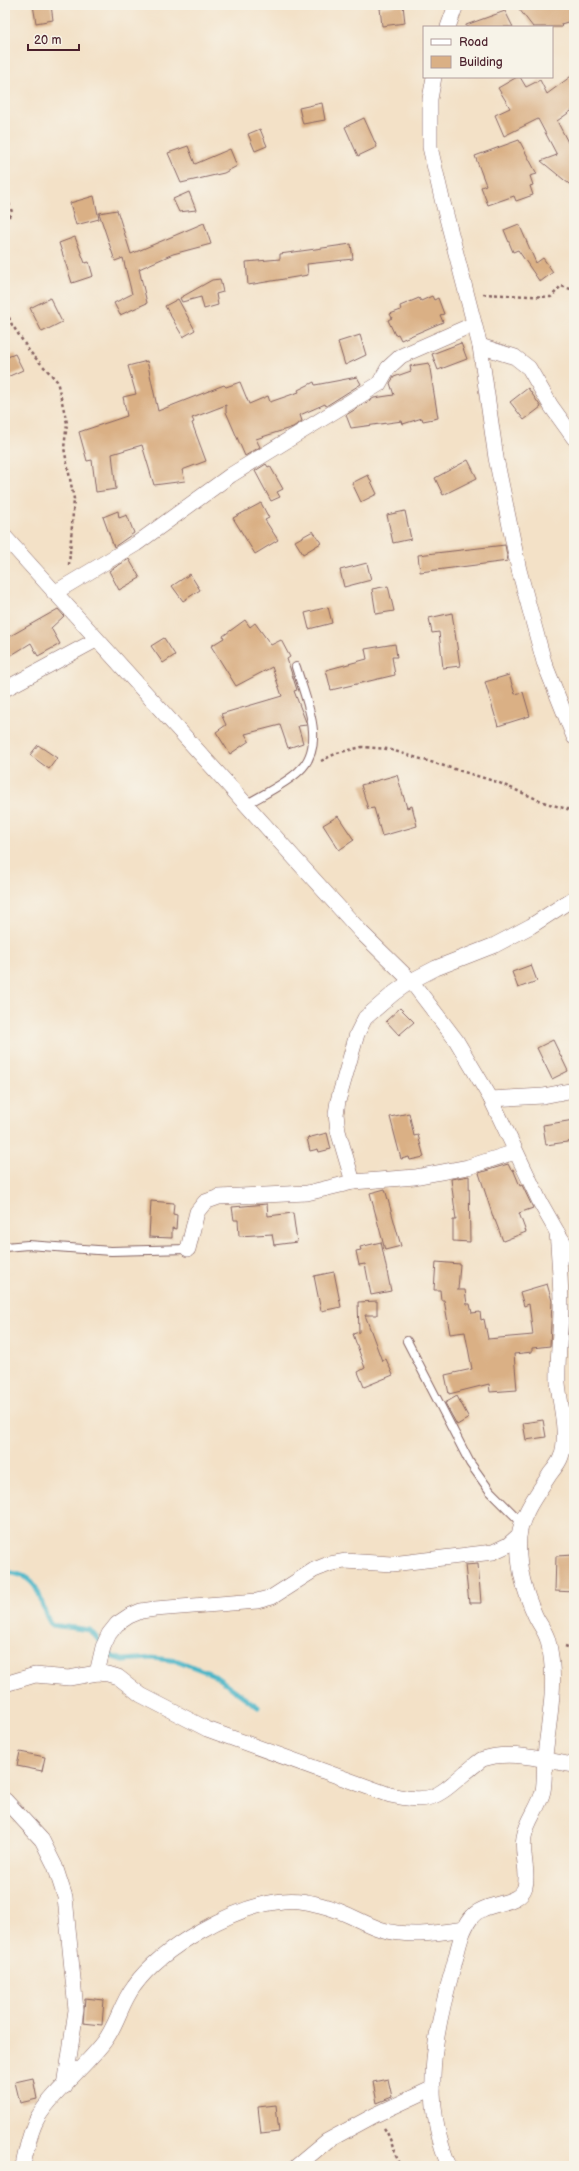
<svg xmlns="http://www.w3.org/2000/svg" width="579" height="2171" font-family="'Balsamiq Sans',sans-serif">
<rect width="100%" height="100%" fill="#f7f3e8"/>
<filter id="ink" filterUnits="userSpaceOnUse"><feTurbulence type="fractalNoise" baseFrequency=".025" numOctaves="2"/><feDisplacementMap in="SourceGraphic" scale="8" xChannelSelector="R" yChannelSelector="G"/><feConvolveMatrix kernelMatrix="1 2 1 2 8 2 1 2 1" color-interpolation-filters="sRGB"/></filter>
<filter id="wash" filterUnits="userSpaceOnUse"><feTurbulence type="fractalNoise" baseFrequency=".012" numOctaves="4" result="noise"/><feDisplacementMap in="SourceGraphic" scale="16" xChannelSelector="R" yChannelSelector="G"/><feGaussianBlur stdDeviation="0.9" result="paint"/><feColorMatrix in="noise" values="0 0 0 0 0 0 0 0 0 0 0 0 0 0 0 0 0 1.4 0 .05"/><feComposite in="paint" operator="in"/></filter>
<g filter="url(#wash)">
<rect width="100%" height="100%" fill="#f3e1c7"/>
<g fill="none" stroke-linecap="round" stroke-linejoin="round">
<path stroke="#4ab5c7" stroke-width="5" d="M 5,1573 C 9,1572 13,1573 17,1574 C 45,1582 38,1609 52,1625 L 90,1630 L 113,1657 L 123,1660 L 152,1658 L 178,1661 L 212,1674 L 258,1707"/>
</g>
<g id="blocks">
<g fill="#dab085">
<polygon points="33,5 51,5 53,20 36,23"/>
<polygon points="403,5 405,23 382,26 380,8"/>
<polygon points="516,5 574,5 574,20 561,24 562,27 533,27"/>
<polygon points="505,11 513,27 466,27 466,25"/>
<polygon points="574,74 574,109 557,121 574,154 574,188 541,161 557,155 538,119 504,136 495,115 510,108 498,88 517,77 520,77 526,87 540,80 547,94"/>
<polygon points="322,103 325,120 303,124 299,108"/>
<polygon points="364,118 377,147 358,156 345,127"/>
<polygon points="260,129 267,146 255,151 248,134"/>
<polygon points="519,140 537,174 530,176 533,185 530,186 533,195 516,201 514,196 488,205 481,187 486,185 475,156"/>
<polygon points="188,146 195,164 230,149 237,166 224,173 181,183 168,153"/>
<polygon points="189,192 196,210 179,212 173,199"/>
<polygon points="94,196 99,219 76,225 70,203"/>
<polygon points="117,210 131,254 204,223 211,244 173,254 139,269 147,303 120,315 114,303 132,294 123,258 115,261 99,213"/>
<polygon points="519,224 536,263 543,258 553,272 540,282 518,250 513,252 504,230"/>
<polygon points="75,237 85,263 89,262 93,276 72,283 59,243"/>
<polygon points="351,244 353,259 307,264 308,275 248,285 246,262 280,259 280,254"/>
<polygon points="220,279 223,292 216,294 218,305 204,309 201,297 182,302 180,298 212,280"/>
<polygon points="432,296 434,300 438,298 444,314 440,315 443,322 401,340 398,334 395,335 388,320 392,318 390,314 401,310 400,306 419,298 421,301"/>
<polygon points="50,298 62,322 42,332 30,308"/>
<polygon points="178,299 195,330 183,337 165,306"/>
<polygon points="360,335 366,355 345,365 338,342"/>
<polygon points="461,343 467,359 438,370 432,354"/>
<polygon points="15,354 23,370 5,378 5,358"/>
<polygon points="147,361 158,411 224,385 226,387 240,382 249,404 268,396 270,402 299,392 298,390 314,382 315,385 357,377 361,384 326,406 325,404 300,415 302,421 293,427 256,439 260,447 245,456 226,412 226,405 192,418 194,422 192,423 206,461 182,470 185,481 154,485 142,445 112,454 116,489 96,492 92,460 87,461 79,432 127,416 123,397 136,394 128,366"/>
<polygon points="429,363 438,418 423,421 422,418 403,424 402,421 351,428 346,415 374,398 394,395 390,383 394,377 411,371 410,366"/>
<polygon points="528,388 541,407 524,420 510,402"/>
<polygon points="468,460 477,478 443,495 435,478"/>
<polygon points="266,464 268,467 270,466 283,489 277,492 280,497 271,501 255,471"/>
<polygon points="368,475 377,494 361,502 352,483"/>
<polygon points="261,503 269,518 265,520 278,540 255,554 233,518"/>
<polygon points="118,511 119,518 127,515 134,533 114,547 103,517"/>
<polygon points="405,511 411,539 393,543 387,515"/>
<polygon points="313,531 321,543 303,554 295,541"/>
<polygon points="505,545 508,561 420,572 418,555"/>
<polygon points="129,559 140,578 119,590 109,571"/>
<polygon points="367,563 371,580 344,587 340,570"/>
<polygon points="190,574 200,590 183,601 172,586"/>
<polygon points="388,586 394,611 376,614 372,589"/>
<polygon points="328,607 332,623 309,629 305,613"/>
<polygon points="58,609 64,616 51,628 60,644 38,656 31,643 5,659 5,639"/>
<polygon points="452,613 460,666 443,668 439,632 432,633 429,618"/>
<polygon points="245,620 250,627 255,623 271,645 281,640 290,657 287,659 297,690 294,691 306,722 307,725 298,726 303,743 288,748 280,725 245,734 249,741 230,754 216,732 226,725 221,714 282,696 272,667 236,686 211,646 224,638 223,636"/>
<polygon points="164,638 175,655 163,663 151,646"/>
<polygon points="395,644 397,657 392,657 395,675 331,690 326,670 367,659 365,649"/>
<polygon points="509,675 515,694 523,692 530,716 498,726 485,682"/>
<polygon points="38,745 57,758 49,769 30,755"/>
<polygon points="397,775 407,808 412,806 417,826 382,836 374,808 368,809 361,785"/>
<polygon points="338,816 354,840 339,850 323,825"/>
<polygon points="531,965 537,981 518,988 512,972"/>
<polygon points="400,1008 414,1022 399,1035 386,1021"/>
<polygon points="553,1040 568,1071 552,1079 537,1048"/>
<polygon points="409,1113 414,1136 418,1135 424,1157 410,1160 409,1157 401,1159 390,1117"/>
<polygon points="574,1120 574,1141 546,1145 543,1125"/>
<polygon points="327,1133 331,1149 319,1152 318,1149 310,1151 307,1138"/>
<polygon points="508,1164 511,1170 513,1169 520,1186 522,1185 533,1208 519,1213 526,1232 503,1241 495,1220 494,1220 479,1173"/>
<polygon points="469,1176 470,1242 453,1241 453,1220 456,1220 451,1179"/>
<polygon points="385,1189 401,1246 385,1250 370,1193"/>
<polygon points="151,1201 174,1203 173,1214 177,1215 176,1229 172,1228 172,1238 149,1237"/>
<polygon points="267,1204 268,1216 293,1213 297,1242 274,1245 272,1234 239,1236 238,1220 234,1220 232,1207"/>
<polygon points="381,1242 391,1291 371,1295 365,1264 359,1265 356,1251 361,1250 360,1247"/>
<polygon points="436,1262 460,1264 458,1290 465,1290 467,1304 470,1304 472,1313 480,1312 481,1320 484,1319 488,1339 533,1335 529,1304 524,1306 520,1292 547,1284 552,1301 550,1346 532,1348 532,1352 514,1354 517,1390 490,1392 489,1384 449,1394 445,1375 472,1369 465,1332 450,1334 444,1300 441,1300 440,1290 434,1290"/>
<polygon points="334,1272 341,1307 321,1311 314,1276"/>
<polygon points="377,1301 377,1315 365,1315 382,1361 386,1359 393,1375 364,1387 358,1372 365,1368 353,1334 359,1332 358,1302"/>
<polygon points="574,1320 574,1342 568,1343 570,1321"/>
<polygon points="457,1396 469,1418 457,1425 445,1403"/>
<polygon points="543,1420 546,1437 526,1440 523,1423"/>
<polygon points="574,1555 574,1592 555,1591 556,1556"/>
<polygon points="478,1564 481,1603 469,1603 465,1565"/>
<polygon points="20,1752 45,1757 42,1771 17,1766"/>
<polygon points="85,1998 104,2000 102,2025 83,2023"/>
<polygon points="33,2078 37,2099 20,2103 15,2082"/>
<polygon points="388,2079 392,2097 377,2103 373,2082"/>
<polygon points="276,2105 279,2132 261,2134 258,2107"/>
</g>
</g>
</g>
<g filter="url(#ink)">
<use href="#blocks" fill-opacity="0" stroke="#856362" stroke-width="1"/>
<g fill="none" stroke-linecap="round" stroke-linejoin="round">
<defs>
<g id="service">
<path d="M 247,804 C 262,795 287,783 299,771 C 328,745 305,698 296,667"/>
<polyline points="5,1247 28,1245 111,1251 188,1249"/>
<polyline points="407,1341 470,1463 490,1491 522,1523"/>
</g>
<g id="minor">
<polyline points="448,27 456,5"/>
<polyline points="434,77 430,99 430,147 442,199 480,346 496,458 519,570 544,662 574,737"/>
<polyline points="480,346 515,357 529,368 551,406 574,438"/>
<polyline points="5,537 362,933 411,981 456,1040 491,1099 540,1202 557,1232 574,1259"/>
<polyline points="54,593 136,544 231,475 379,384 388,368 401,356 474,324"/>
<polyline points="5,689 96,640"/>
<polyline points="491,1099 543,1096 574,1090"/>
<polyline points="353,1182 338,1131 336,1114 338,1101 357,1034 365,1018 394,993 411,981 436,968 495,945 531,926 574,898"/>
<polyline points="188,1249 197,1212 205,1202 219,1197 307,1193 353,1182 415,1177 468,1167 515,1152"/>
<polyline points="97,1673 103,1647 109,1634 117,1624 129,1616 141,1611 155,1609 257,1601 272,1597 314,1570 329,1564 345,1561 392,1564 493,1552 508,1545 519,1535"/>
<path d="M 5,1684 L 35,1675 L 69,1678 L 97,1673 L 108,1674 L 118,1677 L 141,1695 L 207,1729 L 390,1795 C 431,1804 436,1798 466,1772 C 472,1768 477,1762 483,1759 C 511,1749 546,1761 574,1765"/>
<polyline points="5,1800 42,1840 55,1866 65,1897 76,2010 65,2086"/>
<path d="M 23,2166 C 26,2150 30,2131 38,2117 C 54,2091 85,2067 104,2042 C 117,2025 121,2003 134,1986 C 162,1947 234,1906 283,1901 C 298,1899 313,1903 327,1907 C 346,1912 362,1923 380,1929 C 407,1938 437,1933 464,1929"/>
<polyline points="297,2166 327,2141 375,2115 433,2088"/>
<path d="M 449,2166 C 421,2100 434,2032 454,1965 C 458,1949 461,1931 471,1918 C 483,1901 519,1907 525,1887 C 529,1871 521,1853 524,1837 C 527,1820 539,1808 543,1791 C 545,1780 544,1767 545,1756 C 549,1718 558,1679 548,1641 C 546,1632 539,1624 535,1615 C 524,1591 517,1563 519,1537 C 521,1514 538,1493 550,1474 C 554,1469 559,1463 561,1457 C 569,1435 560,1406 558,1383 C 557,1357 561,1333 561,1307 C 561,1282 559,1257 557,1232"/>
</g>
</defs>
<use href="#service" stroke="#856362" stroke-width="10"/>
<use href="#minor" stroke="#856362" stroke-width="16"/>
<g stroke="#856362" stroke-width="2.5" stroke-dasharray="3 3" stroke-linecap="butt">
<polyline points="5,192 12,212 5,222"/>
<polyline points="483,294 551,297 561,286 574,290"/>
<polyline points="5,306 11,323 30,352 57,381 67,423 64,448 74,499 69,565"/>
<polyline points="321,761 337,753 362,747 388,749 497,782 546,803 574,811"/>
<polyline points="565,1646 574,1649"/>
<path d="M 384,2128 C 393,2140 392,2153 402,2166"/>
</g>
<use href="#service" stroke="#fff" stroke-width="8"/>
<use href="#minor" stroke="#fff" stroke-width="15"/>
</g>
</g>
<rect width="579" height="2171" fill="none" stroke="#f7f3e8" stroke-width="20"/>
<rect x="423" y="26" width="130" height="52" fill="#f7f3e8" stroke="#b29e9c"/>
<rect x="431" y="39" width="20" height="6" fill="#ffffff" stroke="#b29e9c"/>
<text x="459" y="46" font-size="12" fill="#4a1f2b">Road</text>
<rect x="431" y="56" width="20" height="12" fill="#dab085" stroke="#b29e9c"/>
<text x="459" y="66" font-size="12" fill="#4a1f2b">Building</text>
<path d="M28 44v6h51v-6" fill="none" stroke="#4a1f2b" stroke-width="2"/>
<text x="34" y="44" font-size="12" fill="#4a1f2b" stroke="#f7f3e8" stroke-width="3" paint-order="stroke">20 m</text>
</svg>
